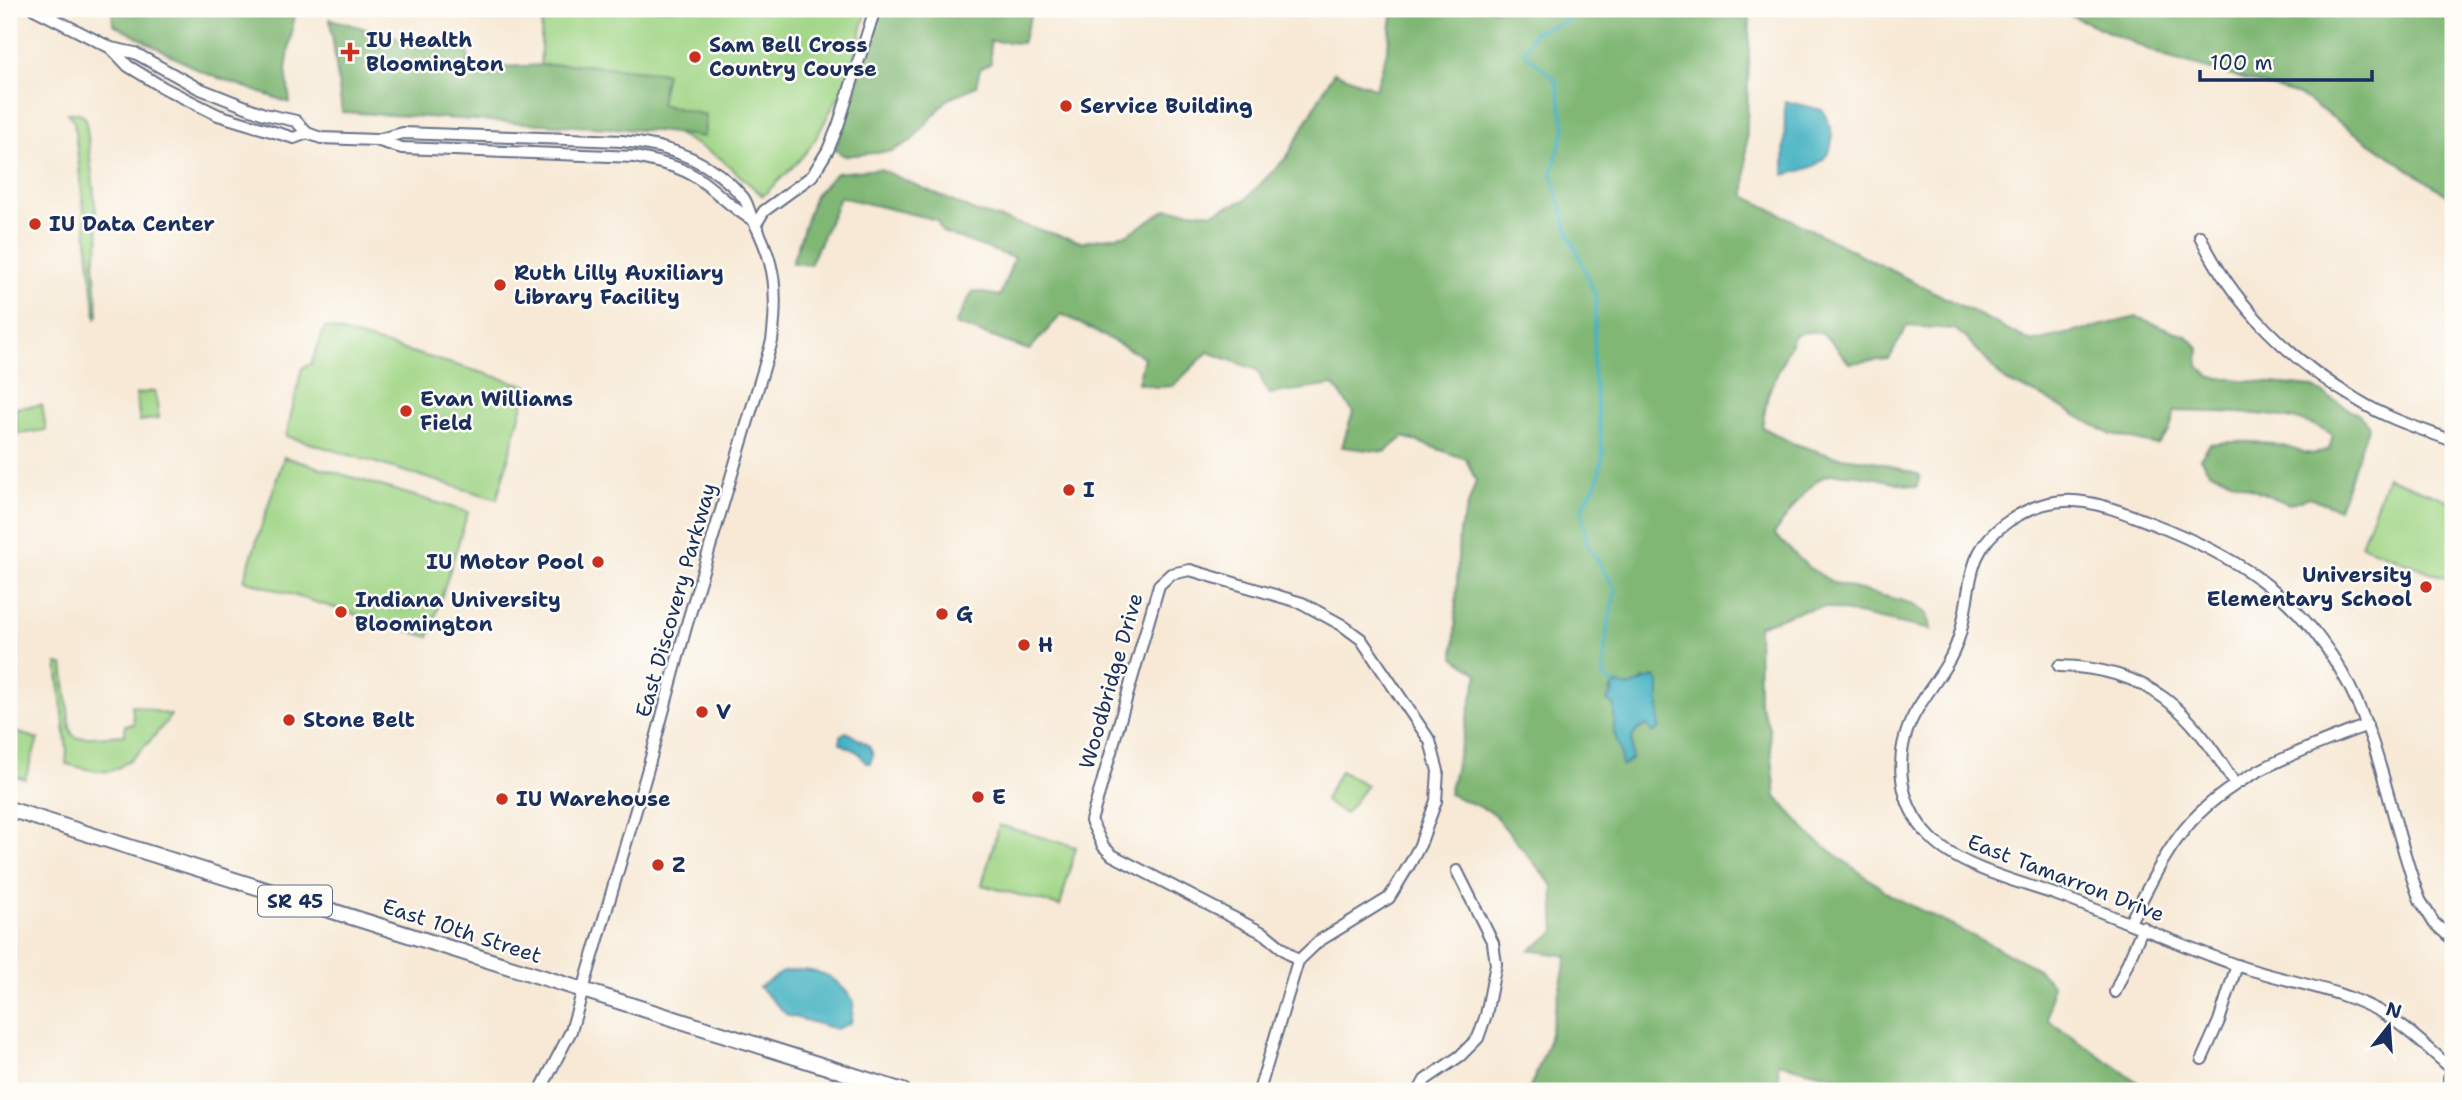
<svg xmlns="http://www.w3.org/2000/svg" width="2462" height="1100" font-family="'Shantell Sans',sans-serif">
<rect width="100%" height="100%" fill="#fdfcf7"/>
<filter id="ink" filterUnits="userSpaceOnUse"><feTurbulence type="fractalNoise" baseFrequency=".0143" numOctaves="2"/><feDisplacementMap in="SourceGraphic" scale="14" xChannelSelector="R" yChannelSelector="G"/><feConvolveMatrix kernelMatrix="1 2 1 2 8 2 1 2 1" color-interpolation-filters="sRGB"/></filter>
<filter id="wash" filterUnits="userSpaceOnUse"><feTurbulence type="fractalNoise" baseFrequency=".00686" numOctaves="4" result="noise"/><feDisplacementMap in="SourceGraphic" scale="28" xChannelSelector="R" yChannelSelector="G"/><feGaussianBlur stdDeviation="1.57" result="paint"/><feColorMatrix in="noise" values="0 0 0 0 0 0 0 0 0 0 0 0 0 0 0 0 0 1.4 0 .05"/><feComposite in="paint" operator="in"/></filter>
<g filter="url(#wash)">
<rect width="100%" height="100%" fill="#f7e9d6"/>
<g fill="#a1d687" stroke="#5e8272" stroke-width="2">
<path d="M 542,9 L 867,9 L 846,88 C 832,102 824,127 812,144 C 800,163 779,179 763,196 L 720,158 L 663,126 L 539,122 Z"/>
<polygon points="68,113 80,113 86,119 99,241 94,261 98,315 96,318 74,122"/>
<polygon points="325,327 528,386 497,499 286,436 302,368 311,364"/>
<polygon points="155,391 159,418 140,421 136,394"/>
<polygon points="42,405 46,430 18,434 15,408"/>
<polygon points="284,457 468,512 429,637 244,580"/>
<polygon points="2387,477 2453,502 2453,581 2361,545"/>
<path d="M 57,664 L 63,665 L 70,728 L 72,734 L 77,738 L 125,735 L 125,725 L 134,724 L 132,705 L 171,715 C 160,731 130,766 110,771 C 97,773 79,767 66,764 L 67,751 Z"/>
<polygon points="9,730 38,739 25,779 9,774"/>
<polygon points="1340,771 1367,785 1345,814 1327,803 1325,800"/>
<polygon points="999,825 1076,847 1060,906 982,885"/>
</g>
<g fill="#80b774" stroke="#4e7369" stroke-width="2" fill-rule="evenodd">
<polygon points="112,9 286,9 295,13 286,69 290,103 202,72 113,24"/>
<polygon points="882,9 1033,9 1022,43 990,41 991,63 980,69 976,86 948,99 911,141 892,151 845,156 835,150"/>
<path d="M 1393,9 L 1750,9 L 1745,196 L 2032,342 L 2137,317 L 2187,336 L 2199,348 L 2198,366 L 2211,377 L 2312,387 L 2359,415 L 2369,425 L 2339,509 L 2309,497 L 2289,504 L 2209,471 L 2200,458 L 2210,444 C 2233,441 2259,441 2282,446 C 2304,451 2305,458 2329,450 L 2333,435 C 2296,409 2221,413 2175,411 L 2169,432 L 2157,445 L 2110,434 L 2041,396 L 2005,381 L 1967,339 L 1955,329 L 1907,326 L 1889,359 L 1849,363 C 1830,341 1825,323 1794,336 L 1768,394 L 1762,427 L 1792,443 L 1833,456 L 1873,461 L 1920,475 L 1917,487 C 1896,483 1843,468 1825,476 C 1806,485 1787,517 1774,534 L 1808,567 L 1834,583 L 1914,604 L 1927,614 L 1931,630 L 1825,607 L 1800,611 L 1758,626 L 1759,701 L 1769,727 L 1776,797 L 1813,838 L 1892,896 L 2035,967 L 2052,984 L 2048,1020 L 2139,1083 L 2156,1091 L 1893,1091 L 1778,1063 L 1779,1091 L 1527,1091 L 1530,1088 L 1547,1047 L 1567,956 L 1530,950 L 1555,932 L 1553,886 L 1492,812 L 1449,794 L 1478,674 L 1454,657 L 1459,532 L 1476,481 L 1466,459 L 1404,437 L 1385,452 L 1342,447 L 1353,412 L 1334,385 L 1269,394 L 1257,370 L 1208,352 L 1173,386 L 1156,387 L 1138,383 L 1144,357 L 1062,314 L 1029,350 L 955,324 L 973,291 L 1000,296 L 1014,258 L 942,232 L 937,220 L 840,197 L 810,265 L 792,263 L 815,195 L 836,173 L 880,169 L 974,211 L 1082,242 L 1128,234 L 1167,209 L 1212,213 L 1245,200 L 1287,157 L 1334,72 L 1376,89 L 1388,47 ZM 1643,679 L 1659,682 L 1659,729 L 1648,725 C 1627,733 1632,740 1632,759 L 1622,765 L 1620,749 L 1614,732 L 1614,705 L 1607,701 L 1613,684 L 1628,688 L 1636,687 Z"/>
<polygon points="2056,9 2453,9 2453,199 2299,95 2166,57"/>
<polygon points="330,19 413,42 467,46 469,63 500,67 575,64 666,73 660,104 706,115 704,137 657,131 342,112"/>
</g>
<g fill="#45b2c2" stroke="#307090" stroke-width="2">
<path d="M 1785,101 L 1822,110 C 1834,129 1838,150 1816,165 C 1808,170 1794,172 1784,175 Z"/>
<path d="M 1655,677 L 1659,682 L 1659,729 L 1652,733 L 1647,725 C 1627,733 1632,740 1632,759 L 1622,766 L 1620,749 L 1614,732 L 1614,706 L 1607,701 L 1612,694 L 1613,684 C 1639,691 1633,681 1655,677 Z"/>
<polygon points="847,732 869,746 873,755 870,763 866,763 859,753 840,743 840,736"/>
<path d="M 797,970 C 826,970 836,978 854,1001 L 851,1023 L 836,1029 L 787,1015 L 759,987 L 783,972 Z"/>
</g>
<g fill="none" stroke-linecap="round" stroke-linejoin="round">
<path stroke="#45b2c2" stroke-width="3.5" d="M 1568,9 L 1565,22 L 1534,32 L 1524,52 L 1556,80 L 1565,127 L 1552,173 L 1567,228 L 1596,297 L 1593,370 L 1603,454 L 1598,480 L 1582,507 L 1587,544 L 1616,590 C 1608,620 1603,646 1604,677 L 1613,684"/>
</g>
</g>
<g filter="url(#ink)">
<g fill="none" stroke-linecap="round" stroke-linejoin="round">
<defs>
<g id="minor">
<path d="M 34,9 L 111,48 L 135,53 L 198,88 L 264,114 L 296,121 L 307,133 L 321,138 L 376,140 L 403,133 L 622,141 C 667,145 711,160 742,196 C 748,202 749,213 753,220 C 776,264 778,293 772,341 L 686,627 L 647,772 L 571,1031 L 540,1091"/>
<polyline points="111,48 128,66 164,88 218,115 294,138 307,133"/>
<path d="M 376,140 L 402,148 L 635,157 C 657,162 680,166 699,179 C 718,192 732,209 753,220"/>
<polyline points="756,224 764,211 812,176 828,150 838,126 875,9"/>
<path d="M 2200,236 C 2234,306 2292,362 2359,401 C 2388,419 2421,429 2453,441"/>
<polygon points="1190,570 1302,603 1342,625 1361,639 1430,741 1438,771 1436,801 1420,845 1411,862 1389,898 1319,941 1298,961 1265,934 1112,855 1103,846 1091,821 1159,585 1171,574"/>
<path d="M 2059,666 C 2151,668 2190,711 2235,784"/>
<path d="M 2130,922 C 2147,891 2162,857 2184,830 C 2229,774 2303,750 2367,725"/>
<polyline points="2115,992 2143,927"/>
<polyline points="2202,1059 2219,1021 2237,965"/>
<polyline points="1259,1091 1298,961"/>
<polyline points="1419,1091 1425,1080 1460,1056 1478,1038 1486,1015 1496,964 1493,943 1457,871"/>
<path d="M 2451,1091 L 2449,1078 L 2453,1070 C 2431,1051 2410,1030 2386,1015 C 2341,988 2285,982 2236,965 C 2177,944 2119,918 2060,896 C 2020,882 1960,868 1931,838 C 1896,803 1892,750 1918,708 C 1931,686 1950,665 1958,640 C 1974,595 1960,553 2009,521 C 2060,486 2099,503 2151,523 C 2233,555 2294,591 2340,669 C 2382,740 2391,824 2420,900 L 2434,923 L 2453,940"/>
</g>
<polyline id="major" points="9,809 903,1091"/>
</defs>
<use href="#minor" stroke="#687088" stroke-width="14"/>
<use href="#major" stroke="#687088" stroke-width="18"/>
<use href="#minor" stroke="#fff" stroke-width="10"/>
<use href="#major" stroke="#fff" stroke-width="14"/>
<defs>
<polyline id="rail" points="9,1088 15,1091"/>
</defs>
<use href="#rail" stroke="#1b2f5e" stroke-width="6"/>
<use href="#rail" stroke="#fdfcf7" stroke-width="3.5" stroke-dasharray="10" stroke-linecap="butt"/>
</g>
</g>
<g fill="#c8321e" stroke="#fdfcf7" stroke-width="2.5">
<path d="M346.5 41.5h7v7h7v7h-7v7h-7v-7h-7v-7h7z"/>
<circle cx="695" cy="57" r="7"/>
<circle cx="1066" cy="106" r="7"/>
<circle cx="35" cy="224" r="7"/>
<circle cx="500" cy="285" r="7"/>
<circle cx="406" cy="411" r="7"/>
<circle cx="1069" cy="490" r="7"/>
<circle cx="598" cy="562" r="7"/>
<circle cx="2426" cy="587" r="7"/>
<circle cx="341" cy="612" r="7"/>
<circle cx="942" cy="614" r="7"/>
<circle cx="1024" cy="645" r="7"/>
<circle cx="702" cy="712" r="7"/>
<circle cx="289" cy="720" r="7"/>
<circle cx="978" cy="797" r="7"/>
<circle cx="502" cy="799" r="7"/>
<circle cx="658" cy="865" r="7"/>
</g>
<g text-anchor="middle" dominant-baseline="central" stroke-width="5" stroke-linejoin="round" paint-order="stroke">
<rect fill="#fdfcf7" stroke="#5f6c8c" stroke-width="2" x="258" y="885.5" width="74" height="31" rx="5"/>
<g font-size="19" font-weight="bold" fill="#1b2f5e">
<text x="295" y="901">SR 45</text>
</g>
<g font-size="21" font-weight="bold" fill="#1b2f5e" stroke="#fdfcf7" text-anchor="start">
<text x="366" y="40">IU Health<tspan x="366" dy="24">Bloomington</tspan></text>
<text x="709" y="45">Sam Bell Cross<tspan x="709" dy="24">Country Course</tspan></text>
<text x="1080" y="106">Service Building</text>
<text x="49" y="224">IU Data Center</text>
<text x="514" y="273">Ruth Lilly Auxiliary<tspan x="514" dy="24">Library Facility</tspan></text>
<text x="420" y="399">Evan Williams<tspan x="420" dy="24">Field</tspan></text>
<text x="1083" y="490">I</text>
<text x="584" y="562" text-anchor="end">IU Motor Pool</text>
<text x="2412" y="575" text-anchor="end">University<tspan x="2412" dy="24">Elementary School</tspan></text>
<text x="355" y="600">Indiana University<tspan x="355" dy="24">Bloomington</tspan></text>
<text x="956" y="614">G</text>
<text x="1038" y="645">H</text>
<text x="716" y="712">V</text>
<text x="303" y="720">Stone Belt</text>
<text x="992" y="797">E</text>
<text x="516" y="799">IU Warehouse</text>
<text x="672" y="865">Z</text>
</g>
<g font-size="21" fill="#1b2f5e" stroke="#fdfcf7">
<text transform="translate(676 600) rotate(-74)">East Discovery Parkway</text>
<text transform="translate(1111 681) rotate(-74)">Woodbridge Drive</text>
<text transform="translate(2066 878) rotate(21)">East Tamarron Drive</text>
<text transform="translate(462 931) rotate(18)">East 10th Street</text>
</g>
</g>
<rect width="2462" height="1100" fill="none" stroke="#fdfcf7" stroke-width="35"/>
<g transform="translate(2389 1026) rotate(17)" stroke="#fdfcf7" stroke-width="5" paint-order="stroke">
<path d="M0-5L12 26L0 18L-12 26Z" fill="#1b2f5e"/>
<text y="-10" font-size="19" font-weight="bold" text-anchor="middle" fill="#1b2f5e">N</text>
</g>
<path d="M2200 70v10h172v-10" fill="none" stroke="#1b2f5e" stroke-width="3.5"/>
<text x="2210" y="70" font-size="21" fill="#1b2f5e" stroke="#fdfcf7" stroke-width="5" paint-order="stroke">100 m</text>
</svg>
